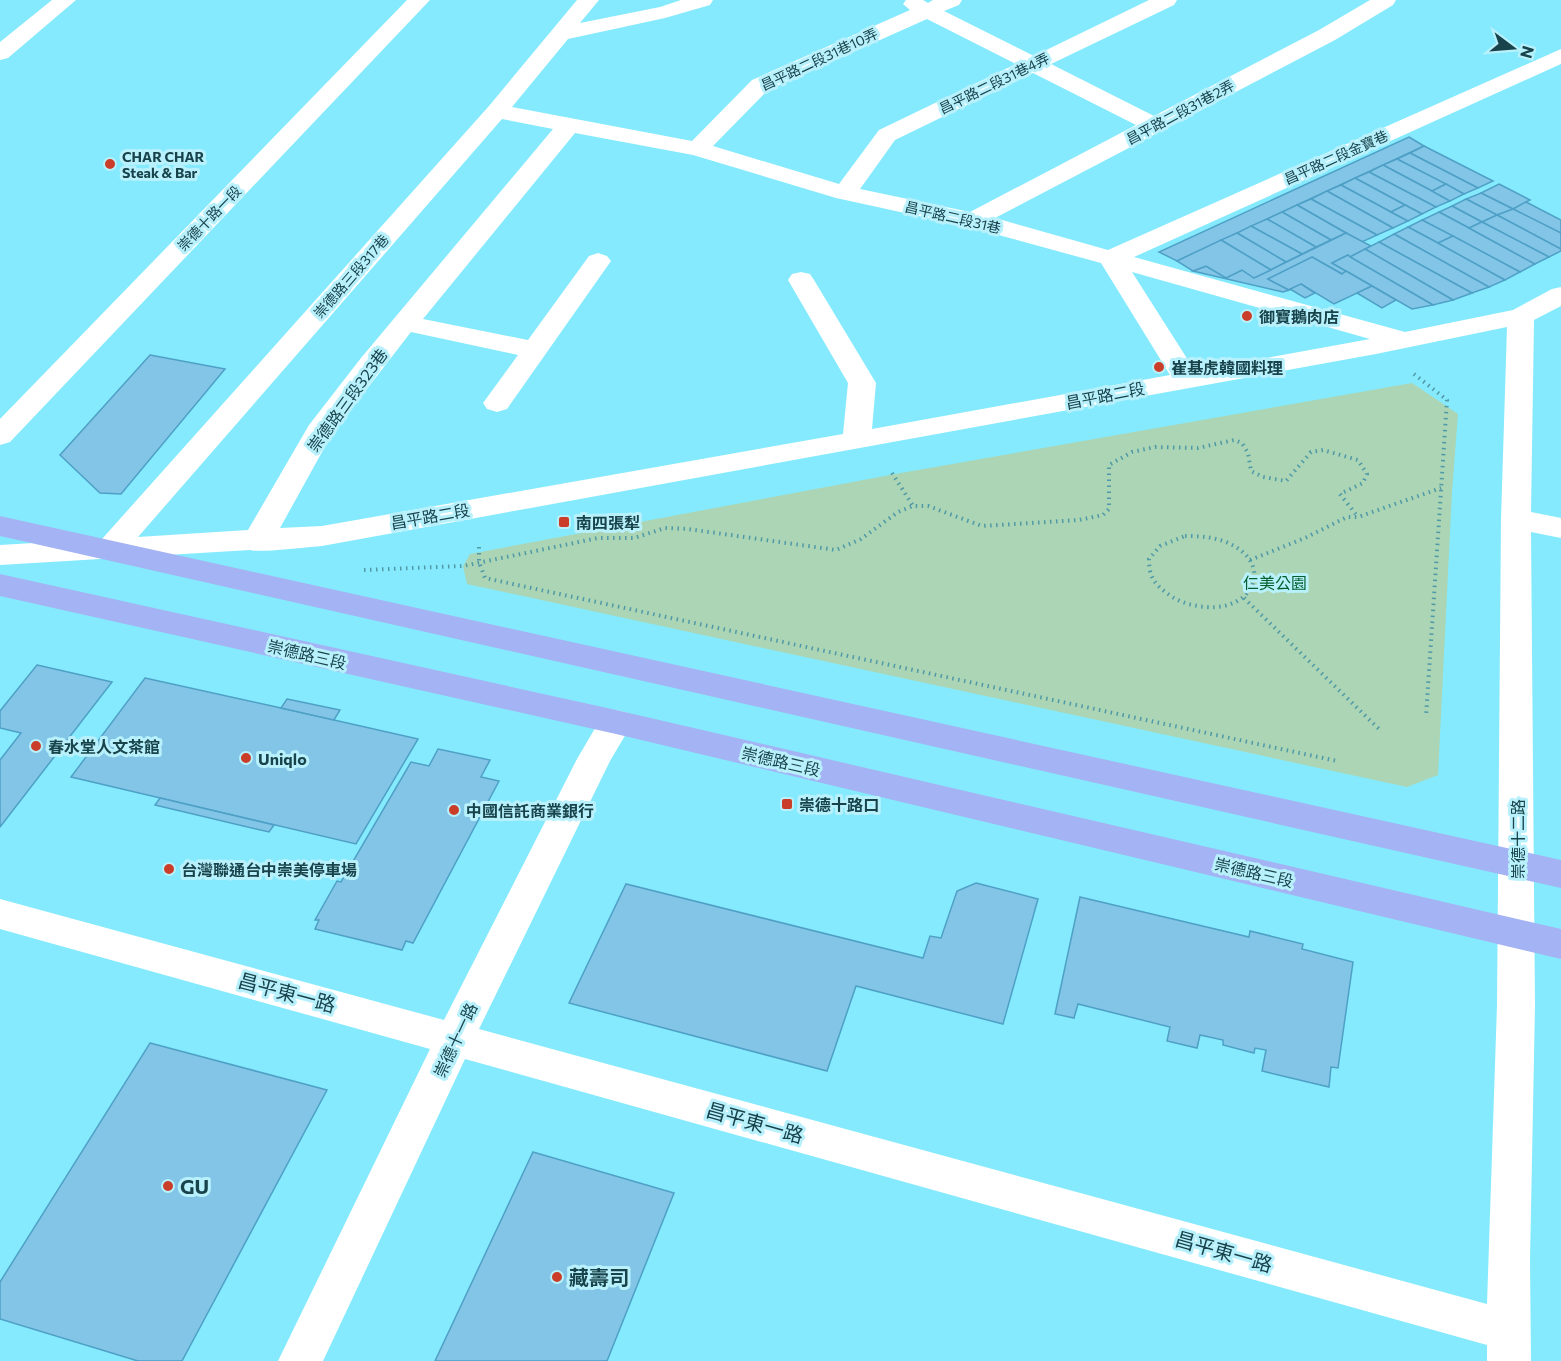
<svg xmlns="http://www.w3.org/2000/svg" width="1561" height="1361" font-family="Commissioner,'Noto Sans TC',sans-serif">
<rect width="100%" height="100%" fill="#85eafd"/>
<polygon fill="#abd5b4" points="1412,383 1458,414 1452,492 1438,775 1407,787 467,584 463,566 470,554 901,473"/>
<g fill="#83c5e7" stroke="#4ea0c6" stroke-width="1.5">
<polygon points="1409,137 1424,146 1177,261 1159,252"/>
<polygon points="1424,146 1493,181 1478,188 1410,153"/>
<polygon points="1410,153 1478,188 1464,194 1397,159"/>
<polygon points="1397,159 1446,184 1432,191 1383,165"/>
<polygon points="1383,165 1432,191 1450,201 1436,207 1369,172"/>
<polygon points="1369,172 1436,207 1422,214 1355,178"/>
<polygon points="1355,178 1405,205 1391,212 1341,185"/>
<polygon points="1446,184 1464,194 1450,201 1432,191"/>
<polygon points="1499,184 1530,200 1513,209 1481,193"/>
<polygon points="1341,185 1391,212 1408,221 1393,228 1327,191"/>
<polygon points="1327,191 1393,228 1377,235 1311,199"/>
<polygon points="1481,193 1513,209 1497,215 1466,199"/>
<polygon points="1311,199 1377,235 1362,242 1297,205"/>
<polygon points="1466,199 1497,215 1482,222 1452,206"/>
<polygon points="1526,202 1561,220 1561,233 1513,209"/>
<polygon points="1297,205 1346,233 1331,240 1282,212"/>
<polygon points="1405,205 1422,214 1408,221 1391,212"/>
<polygon points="1452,206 1482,222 1469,228 1439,212"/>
<polygon points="1513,209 1561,233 1561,249 1497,215"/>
<polygon points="1282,212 1331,240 1316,247 1267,219"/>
<polygon points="1439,212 1469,228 1535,264 1520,272 1422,220"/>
<polygon points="1497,215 1561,249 1561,251 1549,257 1482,222"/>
<polygon points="1267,219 1316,247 1302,254 1251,226"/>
<polygon points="1422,220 1453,236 1438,243 1408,227"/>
<polygon points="1482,222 1549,257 1535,264 1469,228"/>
<polygon points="1251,226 1302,254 1286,262 1237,233"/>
<polygon points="1408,227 1438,243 1505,280 1489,287 1394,234"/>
<polygon points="1237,233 1286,262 1271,270 1221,240"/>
<polygon points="1346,233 1371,246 1350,257 1348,255 1332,263 1346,271 1342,274 1312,257 1268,279 1289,290 1283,292 1193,271 1206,266 1226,278 1242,270 1254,278"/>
<polygon points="1394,234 1489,287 1472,293 1379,242"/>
<polygon points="1453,236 1520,272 1505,280 1438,243"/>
<polygon points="1221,240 1271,270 1254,278 1242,270 1226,278 1206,266 1193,271 1177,261"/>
<polygon points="1379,242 1472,293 1453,300 1365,249"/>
<polygon points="1365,249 1453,300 1433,305 1350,257"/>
<polygon points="1348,255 1350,257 1433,305 1412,309 1332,263"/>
<polygon points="1312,257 1342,274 1346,271 1372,286 1334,304 1301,284 1289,290 1268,279"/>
<polygon points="1301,284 1315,293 1305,298 1290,289"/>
<polygon points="1372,286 1396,300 1382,308 1357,293"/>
<polygon points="150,355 225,369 121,494 100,493 60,455"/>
<polygon points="37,665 112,682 0,827 0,760 21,733 0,728 0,711"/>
<polygon points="145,678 281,708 418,739 356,844 71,777"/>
<polygon points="287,699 340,710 334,720 281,708"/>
<polygon points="438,749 490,760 481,777 499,781 413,943 406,941 402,950 315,929 319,920 315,920 337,881 341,882 411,762 429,766"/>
<polygon points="160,798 274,825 269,832 155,805"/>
<polygon points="976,883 1038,899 1003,1024 856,986 827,1071 569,1003 626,884 923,958 930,936 941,938 957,891"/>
<polygon points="1080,897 1249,937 1250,931 1303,944 1302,949 1353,962 1338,1068 1331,1067 1329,1087 1262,1071 1266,1050 1255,1048 1254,1053 1223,1045 1223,1040 1200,1035 1197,1048 1167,1041 1170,1027 1078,1004 1074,1018 1055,1014"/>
<polygon points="150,1043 327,1090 182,1361 138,1361 0,1319 0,1282"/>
<polygon points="533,1152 674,1193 607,1361 435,1361"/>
</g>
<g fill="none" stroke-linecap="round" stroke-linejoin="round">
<g stroke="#5099a7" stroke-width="4" stroke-dasharray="1.5 4.5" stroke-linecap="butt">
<polyline points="1414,374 1447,400 1426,717"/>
<polyline points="892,473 913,506"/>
<path d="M 1185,536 C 1199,536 1213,537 1226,542 C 1276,563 1254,611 1206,607 C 1194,606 1181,603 1171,596 C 1155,585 1149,578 1149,559 L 1160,546 Z"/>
<polyline points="479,547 479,562 485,578 1337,761"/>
<polyline points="1250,560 1305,538 1347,517 1358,517 1441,488"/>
<polyline points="364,570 463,566 598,538 634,538 665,528 688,529 836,550 861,539 898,512 913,506 928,506 982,526 1079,520 1103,515 1109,509 1109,465 1132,452 1155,447 1198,448 1234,440 1242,443 1248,453 1251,471 1263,477 1286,481 1311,452 1323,450 1358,460 1367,474 1363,483 1340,494 1358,517"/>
<polyline points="1244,598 1381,731"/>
</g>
<g fill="#fff" fill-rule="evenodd">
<polygon points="52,0 76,0 8,58 0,60 0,42"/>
<polygon points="407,0 430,0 10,442 0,445 0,419"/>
<path d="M 577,0 L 599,0 L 580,23 L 660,7 L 681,0 L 713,0 L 710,5 L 665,18 L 568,39 L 512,107 L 692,141 L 752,80 L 910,10 L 903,4 L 906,0 L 923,0 L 928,3 L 933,0 L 962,0 L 959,5 L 944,11 L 1034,56 L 1149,0 L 1177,0 L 1174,5 L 1051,64 L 1154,116 L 1319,30 L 1370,0 L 1396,0 L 1393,5 L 1335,40 L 995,218 L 1108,250 L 1561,49 L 1561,64 L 1134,257 L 1405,332 L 1513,310 L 1552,289 L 1561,287 L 1561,306 L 1534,320 L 1531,512 L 1561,518 L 1561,538 L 1531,532 L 1535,1005 L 1530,1261 L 1531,1361 L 1487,1361 L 1487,1345 L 465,1059 L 323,1361 L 278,1361 L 430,1049 L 0,929 L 0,899 L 444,1020 L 577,759 L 604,713 L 616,710 L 628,713 L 633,722 L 610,761 L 479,1029 L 1487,1304 L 1497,1005 L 1501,519 L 1507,327 L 1376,354 L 322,546 C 307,547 261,553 250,550 L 0,565 L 0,545 L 102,539 L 489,106 ZM 927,19 L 1016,64 L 879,130 L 839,184 L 713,146 L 768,90 ZM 1033,73 L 1136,125 L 970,212 L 860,189 L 895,140 ZM 502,119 L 553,129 L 361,358 L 309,425 L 248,530 L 138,537 ZM 575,133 L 693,155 L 836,198 L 969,227 L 1101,263 L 1170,375 L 872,429 L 876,383 L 814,280 L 810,274 L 801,272 L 792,274 L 788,280 L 848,383 L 843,434 L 322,526 L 280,528 L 332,434 L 411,332 L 518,355 L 483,403 L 487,409 L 497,412 L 507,409 L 611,261 L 607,256 L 598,253 L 589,256 L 528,340 L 423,319 ZM 1132,272 L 1370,339 L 1195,371 Z"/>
</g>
<g fill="#a4b3f4" fill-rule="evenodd">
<polygon points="0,516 1561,860 1561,888 0,536"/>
<polygon points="0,574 616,710 1561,929 1561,959 616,734 0,596"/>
</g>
</g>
<g fill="#ca3e29" stroke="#b8f1fc" stroke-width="2">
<circle cx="110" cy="164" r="6"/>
<circle cx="1247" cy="316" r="6"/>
<circle cx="1159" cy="367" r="6"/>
<rect x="558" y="516" width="12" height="12" rx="3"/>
<circle cx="36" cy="746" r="6"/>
<circle cx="246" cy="758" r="6"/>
<rect x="781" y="798" width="12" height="12" rx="3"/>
<circle cx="454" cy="810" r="6"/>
<circle cx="169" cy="869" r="6"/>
<circle cx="168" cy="1186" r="6"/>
<circle cx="557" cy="1277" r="6"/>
</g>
<g text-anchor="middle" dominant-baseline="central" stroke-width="6" stroke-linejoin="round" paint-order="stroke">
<g font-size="14" fill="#18434b" stroke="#b8f1fc">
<text transform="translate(819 59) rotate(-25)">昌平路二段31巷10弄</text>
<text transform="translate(994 83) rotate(-26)">昌平路二段31巷4弄</text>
<text transform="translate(1180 112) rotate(-28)">昌平路二段31巷2弄</text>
<text transform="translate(1336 157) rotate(-24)">昌平路二段金寶巷</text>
<text transform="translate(953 217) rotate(13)">昌平路二段31巷</text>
<text transform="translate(209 218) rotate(-46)">崇德十路一段</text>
<text transform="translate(351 276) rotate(-49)">崇德路三段317巷</text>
</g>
<g font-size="14" font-weight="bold" fill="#18434b" stroke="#b8f1fc" text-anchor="start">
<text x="122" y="156">CHAR CHAR<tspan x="122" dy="16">Steak &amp; Bar</tspan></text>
</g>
<g font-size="16" font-weight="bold" fill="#18434b" stroke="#b8f1fc" text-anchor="start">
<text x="1259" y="316">御寶鵝肉店</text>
<text x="1171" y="367">崔基虎韓國料理</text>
<text x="576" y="522">南四張犁</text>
<text x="48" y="746">春水堂人文茶館</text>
<text x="258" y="758">Uniqlo</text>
<text x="799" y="804">崇德十路口</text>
<text x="466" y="810">中國信託商業銀行</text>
<text x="181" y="869">台灣聯通台中崇美停車場</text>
</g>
<g font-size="16" fill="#18434b" stroke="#b8f1fc">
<text transform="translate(1105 395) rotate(-11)">昌平路二段</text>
<text transform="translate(347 400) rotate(-54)">崇德路三段323巷</text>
<text transform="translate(430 516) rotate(-10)">昌平路二段</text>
<text transform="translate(307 654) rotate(13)">崇德路三段</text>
<text transform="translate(781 761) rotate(13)">崇德路三段</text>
<text transform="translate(1517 839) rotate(-90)">崇德十二路</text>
<text transform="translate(1254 872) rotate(13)">崇德路三段</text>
<text transform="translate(455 1040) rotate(-65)">崇德十一路</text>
</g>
<g font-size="16" fill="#035f2d" stroke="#b8f1fc">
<text x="1275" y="582">仁美公園</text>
</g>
<g font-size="20" fill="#18434b" stroke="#b8f1fc">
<text transform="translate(287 992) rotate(15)">昌平東一路</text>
<text transform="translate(755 1122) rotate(16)">昌平東一路</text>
<text transform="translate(1224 1251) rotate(16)">昌平東一路</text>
</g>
<g font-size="20" font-weight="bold" fill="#18434b" stroke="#b8f1fc" text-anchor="start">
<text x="180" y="1186">GU</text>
<text x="569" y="1277">藏壽司</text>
</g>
</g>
<g transform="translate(1513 48) rotate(106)" stroke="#b8f1fc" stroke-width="4.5" paint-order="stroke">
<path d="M0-4.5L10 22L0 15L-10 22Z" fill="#18434b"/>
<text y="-9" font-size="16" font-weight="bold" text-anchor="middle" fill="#18434b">N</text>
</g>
</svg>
